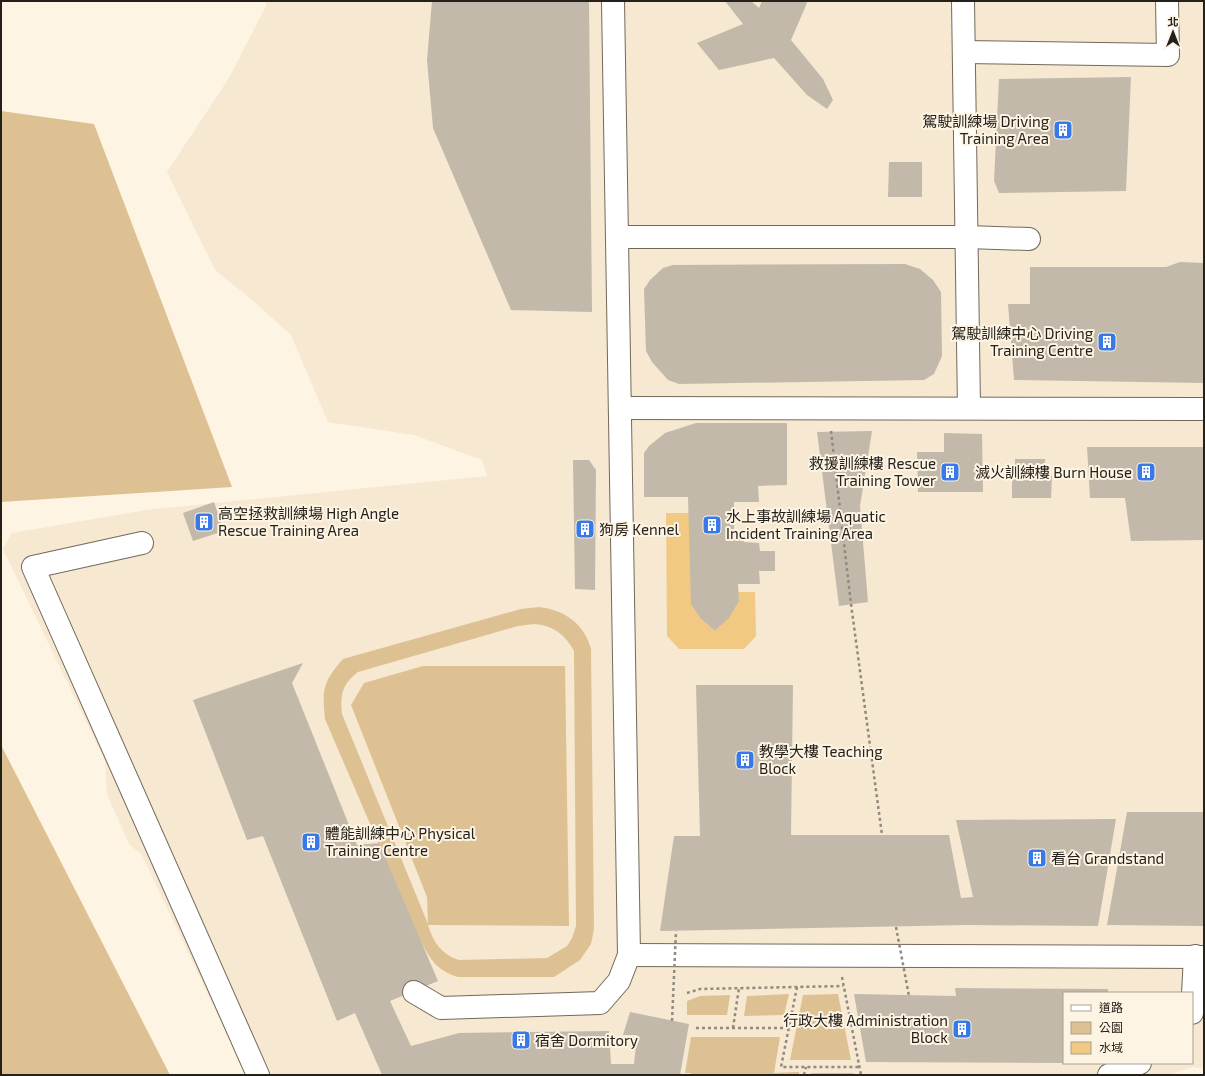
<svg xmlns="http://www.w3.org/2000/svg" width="1205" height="1076" font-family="'Exo 2','Noto Sans TC',sans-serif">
<rect width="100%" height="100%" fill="#fef4e3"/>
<path fill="#f6e8d1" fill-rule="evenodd" d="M 266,1 L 1204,1 L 1204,1069 L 1193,1067 L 1169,1075 L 246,1075 L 142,855 L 129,844 L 107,794 L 105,761 L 3,549 L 12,533 L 146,510 L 487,476 L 482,460 L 414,435 L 328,422 L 291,335 L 251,299 L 215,270 L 167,172 L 229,78 L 266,6 ZM 1064,993 L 1192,993 L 1192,1063 L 1064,1063 Z"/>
<g fill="#ddc193" fill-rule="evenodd">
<polygon points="1,111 94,124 232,487 1,502"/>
<path d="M 539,607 C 564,610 584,623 591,649 L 594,929 L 591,944 L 580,960 L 554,977 L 458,977 C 436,970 431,960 420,940 L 325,719 C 322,689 323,682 343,659 L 521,609 ZM 534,624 C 552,625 565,634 574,651 L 576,926 L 572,938 L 567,946 L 547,958 L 459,960 C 442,955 433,942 428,925 L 569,926 L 565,666 L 423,666 L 364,683 L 351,705 L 427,897 L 428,924 L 342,714 C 340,695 342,684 358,672 L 518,626 Z"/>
<polygon points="1,745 170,1075 1,1075"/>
<polygon points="789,994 784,1015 744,1016 747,996"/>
<polygon points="838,994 851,1060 790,1060 803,995"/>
<polygon points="730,995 727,1015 687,1015 687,1001 700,996"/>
<polygon points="691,1037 780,1037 774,1073 799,1072 799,1075 691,1075 691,1073 685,1073"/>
<polygon points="811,1073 854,1073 854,1075 810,1075"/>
</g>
<path fill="#f2c983" d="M 666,513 L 689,513 L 701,619 L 715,631 C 727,621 739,608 738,592 L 755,592 L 756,636 L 744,649 L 679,649 L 667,636 Z"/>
<g fill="#c3b9aa">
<polygon points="432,1 589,1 592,312 511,310 433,128 427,60"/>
<polygon points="725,1 751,1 759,8 762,1 805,1 807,3 791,40 823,79 833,100 827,109 807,95 774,58 719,70 697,43 743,24"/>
<polygon points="1131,77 1126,191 999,193 994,181 999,79"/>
<polygon points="889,162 922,162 922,197 888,197"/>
<polygon points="1180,262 1204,263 1204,383 1014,380 1008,304 1030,304 1030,267 1166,267"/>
<polygon points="905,264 920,269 933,280 941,292 942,356 934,374 924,380 679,384 668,380 652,362 646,351 644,289 650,280 663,268 673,265"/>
<polygon points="696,423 787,423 787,485 758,486 759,502 734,502 734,536 743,536 744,542 759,543 760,551 775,551 775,571 759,571 760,584 738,584 739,601 729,618 715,631 701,619 691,604 688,497 644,497 644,453 649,446 665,433"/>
<polygon points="872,431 860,506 868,602 839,606 817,432"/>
<polygon points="944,433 982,434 983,492 918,492 917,452 944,452"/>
<polygon points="1087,447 1204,447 1204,540 1131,541 1125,498 1090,498"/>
<polygon points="1015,459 1045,459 1045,476 1052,476 1051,498 1012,498 1012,474 1015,474"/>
<polygon points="573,460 589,460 596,470 595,590 575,589"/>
<polygon points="214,502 224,531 193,541 183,513"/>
<polygon points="303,663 292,683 357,845 379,843 438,981 390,1001 411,1046 459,1033 609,1031 611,1064 634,1064 637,1035 623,1035 630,1012 689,1024 680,1075 382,1075 355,1013 337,1021 263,836 247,840 193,700"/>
<polygon points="696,685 793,685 791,835 949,835 961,898 973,897 956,820 1116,819 1098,926 967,925 660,931 674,836 700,836"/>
<polygon points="1127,812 1204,812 1204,926 1107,925"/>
<polygon points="955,988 1108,989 1108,993 1064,993 1064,1063 866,1062 854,994 956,996"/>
</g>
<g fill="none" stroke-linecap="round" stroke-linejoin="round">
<defs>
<g id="minor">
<polyline points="963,1 969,408"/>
<polyline points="964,52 1168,55 1167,1"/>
<polyline points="617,237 967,237 1029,239"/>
<polyline points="620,408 1204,409"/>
<polyline points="142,543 33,567 258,1075"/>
<polyline points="629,955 1204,957"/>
<polyline points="414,992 441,1008 600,1003 619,981 629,955 613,1"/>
<polyline points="1192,1013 1195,956"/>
<polyline points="1109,1075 1140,1063"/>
</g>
</defs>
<use href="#minor" stroke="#72695b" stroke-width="24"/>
<g stroke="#918a7f" stroke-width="2.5" stroke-dasharray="3 3" stroke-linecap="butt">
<polyline points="831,431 851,604 882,835"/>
<polyline points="842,977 861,1075"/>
<polyline points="797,987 781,1067 860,1067"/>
<polyline points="687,993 700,989 843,986"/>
<polyline points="696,1028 789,1028"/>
<polyline points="733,1028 739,988"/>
<polyline points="804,1075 806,1067"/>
</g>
<use href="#minor" stroke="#fff" stroke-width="22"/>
<g stroke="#918a7f" stroke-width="2.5" stroke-dasharray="3 3" stroke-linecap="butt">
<polyline points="896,927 909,996"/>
<polyline points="672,1021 676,931"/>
</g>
</g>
<defs>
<symbol id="building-square" viewBox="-11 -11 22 22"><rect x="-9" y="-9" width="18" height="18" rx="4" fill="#3879e7" stroke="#fef4e3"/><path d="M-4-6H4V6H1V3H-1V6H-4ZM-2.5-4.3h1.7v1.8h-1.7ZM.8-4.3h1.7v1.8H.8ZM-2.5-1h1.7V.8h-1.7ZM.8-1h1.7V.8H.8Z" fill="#fff"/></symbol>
</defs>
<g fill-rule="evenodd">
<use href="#building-square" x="1052" y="119" width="22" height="22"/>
<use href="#building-square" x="1096" y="331" width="22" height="22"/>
<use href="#building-square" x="939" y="461" width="22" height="22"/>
<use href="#building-square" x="1135" y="461" width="22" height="22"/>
<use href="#building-square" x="193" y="511" width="22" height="22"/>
<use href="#building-square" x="701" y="514" width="22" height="22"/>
<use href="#building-square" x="574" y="518" width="22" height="22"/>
<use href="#building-square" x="734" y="749" width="22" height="22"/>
<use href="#building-square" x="300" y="831" width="22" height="22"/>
<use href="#building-square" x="1026" y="847" width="22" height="22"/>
<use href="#building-square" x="951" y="1018" width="22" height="22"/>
<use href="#building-square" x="510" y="1029" width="22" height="22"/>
</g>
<g text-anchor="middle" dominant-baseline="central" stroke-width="4" stroke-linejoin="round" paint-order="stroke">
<g font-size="15" fill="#24211b" stroke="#fef4e3" text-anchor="start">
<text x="1049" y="121" text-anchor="end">駕駛訓練場 Driving<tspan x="1049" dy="17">Training Area</tspan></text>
<text x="1093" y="333" text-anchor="end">駕駛訓練中心 Driving<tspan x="1093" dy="17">Training Centre</tspan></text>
<text x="936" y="463" text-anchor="end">救援訓練樓 Rescue<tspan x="936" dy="17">Training Tower</tspan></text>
<text x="1132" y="472" text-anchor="end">滅火訓練樓 Burn House</text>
<text x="218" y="513">高空拯救訓練場 High Angle<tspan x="218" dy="17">Rescue Training Area</tspan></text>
<text x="726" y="516">水上事故訓練場 Aquatic<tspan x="726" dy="17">Incident Training Area</tspan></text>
<text x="599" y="529">狗房 Kennel</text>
<text x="759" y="751">教學大樓 Teaching<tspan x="759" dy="17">Block</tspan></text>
<text x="325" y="833">體能訓練中心 Physical<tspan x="325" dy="17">Training Centre</tspan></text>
<text x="1051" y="858">看台 Grandstand</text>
<text x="948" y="1020" text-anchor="end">行政大樓 Administration<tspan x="948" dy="17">Block</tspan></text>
<text x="535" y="1040">宿舍 Dormitory</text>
</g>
</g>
<rect width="1205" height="1076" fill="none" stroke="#24211b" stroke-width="4"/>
<rect x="1063" y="992" width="130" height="72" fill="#fef4e3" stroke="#a7a093"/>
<rect x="1071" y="1005" width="20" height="6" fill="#ffffff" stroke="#a7a093"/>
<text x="1099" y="1012" font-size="12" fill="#24211b">道路</text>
<rect x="1071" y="1022" width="20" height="12" fill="#ddc193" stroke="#a7a093"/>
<text x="1099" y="1032" font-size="12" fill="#24211b">公園</text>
<rect x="1071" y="1042" width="20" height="12" fill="#f2c983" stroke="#a7a093"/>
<text x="1099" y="1052" font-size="12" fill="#24211b">水域</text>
<g transform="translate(1173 32)" stroke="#fef4e3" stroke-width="3" paint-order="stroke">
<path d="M0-3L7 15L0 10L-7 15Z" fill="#24211b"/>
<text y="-6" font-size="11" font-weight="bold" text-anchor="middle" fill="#24211b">北</text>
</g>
</svg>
